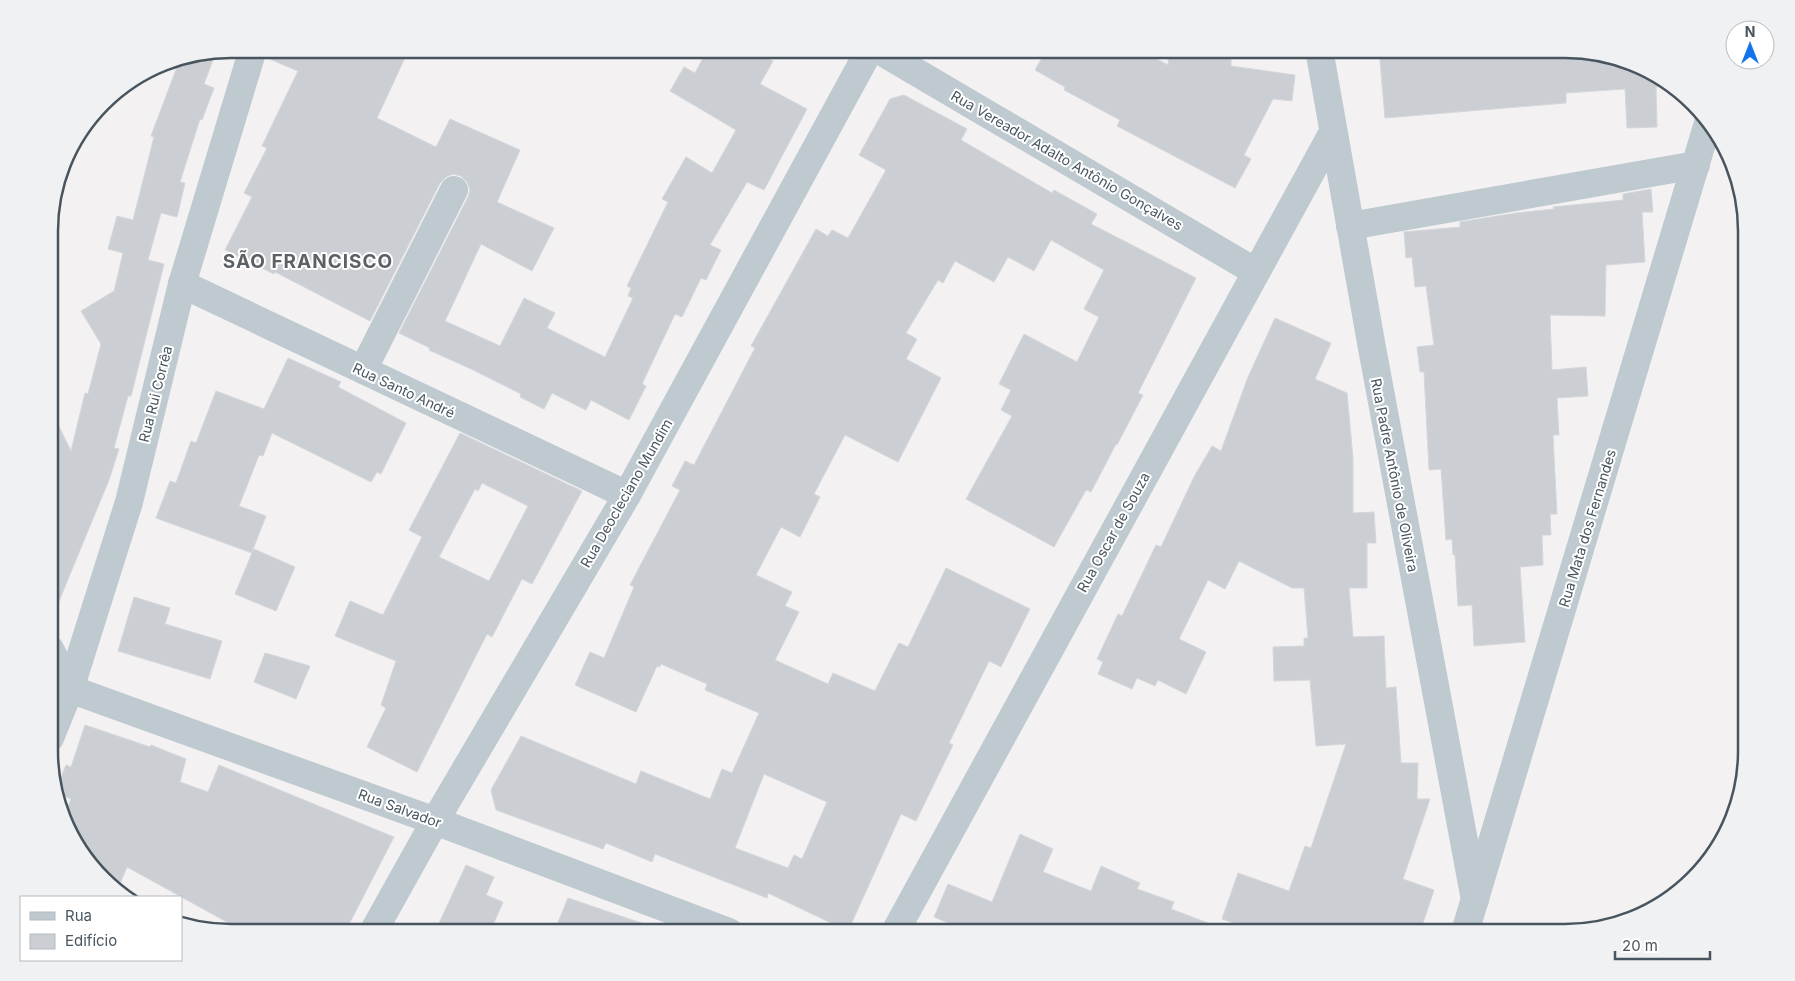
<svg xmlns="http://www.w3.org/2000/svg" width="1795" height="981" font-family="Inter,sans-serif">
<rect width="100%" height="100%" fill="#f3f1f1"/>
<g fill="#cbced3" stroke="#d5d7dc" fill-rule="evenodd">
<polygon points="268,49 409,49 377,118 436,147 450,119 520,150 497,202 554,228 532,271 481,244 445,321 500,346 524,298 555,313 547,328 605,357 633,298 628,296 631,288 627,286 668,202 662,199 686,157 712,173 736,130 670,91 684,67 695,73 708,49 750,49 773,61 760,84 807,109 764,190 747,182 710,245 721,250 706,280 701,278 682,317 675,314 642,384 646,386 629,420 591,400 586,410 552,393 544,409 520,397 521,394 471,369 429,350 430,348 399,333 468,197 470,190 467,182 461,176 453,174 446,177 440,183 370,321 275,272 274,274 225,250 252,197 244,193 267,148 262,146 298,71 267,58"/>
<polygon points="1047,49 1138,49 1168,65 1169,49 1231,49 1231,66 1295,75 1292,101 1273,99 1244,155 1251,159 1235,188 1117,126 1120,120 1064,90 1065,87 1035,70"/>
<polygon points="1379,49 1564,49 1645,68 1666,86 1656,87 1657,127 1627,128 1625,89 1566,93 1566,103 1385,118"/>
<polygon points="216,52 204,84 214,88 202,120 200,119 180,182 185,183 177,217 161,213 148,260 164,264 131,396 128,396 114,448 119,449 109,480 50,623 50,408 71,451 85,393 88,394 101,344 81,311 114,291 123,253 108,249 117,216 133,220 154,137 151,136 180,59"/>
<path d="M 904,95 L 967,129 L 961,140 L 1052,193 L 1054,190 L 1097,214 L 1091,224 L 1196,278 L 1138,393 L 1143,395 L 1117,445 L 1116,444 L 1091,492 L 1086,490 L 1054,547 L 966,499 L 1012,416 L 1001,410 L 1011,390 L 999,384 L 1024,334 L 1077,362 L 1099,317 L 1084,309 L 1104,270 L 1051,240 L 1034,271 L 1008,257 L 994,282 L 955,261 L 943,283 L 938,280 L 906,333 L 917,339 L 906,359 L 941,378 L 898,462 L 845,435 L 814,494 L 820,497 L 800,537 L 781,527 L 756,575 L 792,592 L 785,606 L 799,612 L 775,660 L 828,684 L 833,673 L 875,691 L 899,643 L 908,647 L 946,568 L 1030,609 L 1001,667 L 989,661 L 949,743 L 953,745 L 916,821 L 901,814 L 848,931 L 768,893 L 767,898 L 655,854 L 652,862 L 606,843 L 603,849 L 496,810 L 491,790 L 521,736 L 636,784 L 641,771 L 710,799 L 722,769 L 732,773 L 759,713 L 705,690 L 707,684 L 661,664 L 660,667 L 657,666 L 636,712 L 575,685 L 590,652 L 604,658 L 634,587 L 630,585 L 680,490 L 672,486 L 685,461 L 694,465 L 755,348 L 751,346 L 816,229 L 828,236 L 832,230 L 848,238 L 886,170 L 859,155 L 890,99 ZM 764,774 L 827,802 L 802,859 L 794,855 L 788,868 L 735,848 Z"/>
<polygon points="1651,189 1653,212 1642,212 1645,262 1606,265 1605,316 1550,315 1552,370 1586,367 1588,396 1557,398 1559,435 1553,435 1557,514 1550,514 1551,535 1542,535 1543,565 1520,567 1525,642 1474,646 1472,605 1458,606 1455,555 1453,555 1452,539 1446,540 1441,469 1429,470 1424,372 1420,372 1417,347 1434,345 1426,286 1415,287 1412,257 1406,258 1404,232 1460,227 1460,222 1516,213 1554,209 1553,207 1623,200 1623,194"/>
<polygon points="1275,318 1331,343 1315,379 1347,393 1353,458 1353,513 1374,512 1376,543 1367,543 1367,588 1349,588 1353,637 1384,636 1386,688 1396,687 1401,763 1418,763 1417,799 1430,799 1403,879 1434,890 1420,932 1260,932 1222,919 1238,873 1289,891 1305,846 1311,848 1346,744 1316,746 1310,680 1274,681 1273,647 1304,646 1304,638 1308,638 1304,588 1292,588 1239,561 1225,589 1208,580 1179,639 1206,652 1186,694 1158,680 1155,686 1137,678 1132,689 1098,674 1103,662 1097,659 1118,614 1122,616 1156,545 1161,547 1194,477 1212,446 1221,451 1248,377"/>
<polygon points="288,358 341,382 338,387 406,423 381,474 377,472 371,482 272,433 263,456 259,455 239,506 266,516 252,552 254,549 295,567 276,611 235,594 252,553 156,518 170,481 176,483 191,441 196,443 216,391 264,409"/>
<path d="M 460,433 L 582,491 L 532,584 L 522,579 L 492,637 L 487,634 L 417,772 L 367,747 L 386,708 L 381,705 L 396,661 L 335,636 L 350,601 L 383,615 L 422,537 L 409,530 ZM 482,483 L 528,506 L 489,581 L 439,557 L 475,489 L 478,491 Z"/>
<polygon points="134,597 170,608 165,624 222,641 210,679 118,651"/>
<polygon points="265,653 310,666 296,699 254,682"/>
<polygon points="85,725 150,747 151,745 186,759 180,782 208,792 219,765 394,837 345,932 245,932 127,867 119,886 80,852 65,814 71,799 57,793 56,790 66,765 71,767"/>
<polygon points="1020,834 1053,849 1043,872 1091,891 1101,866 1140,883 1137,889 1174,902 1171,909 1224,929 1224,932 969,932 934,917 948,884 992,902"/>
<polygon points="466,865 494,877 486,895 503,902 490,932 435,932"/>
<polygon points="568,898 656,928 655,932 554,932"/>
</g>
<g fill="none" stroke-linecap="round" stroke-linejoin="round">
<g stroke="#bec9d0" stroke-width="28">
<polyline points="877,49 1256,272"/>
<polyline points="1319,49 1372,348 1475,900"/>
<polyline points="1350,226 1696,165"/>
<polyline points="182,284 627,495"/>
<polyline points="363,370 454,190"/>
<polyline points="50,649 70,689 435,821 729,932"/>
<polyline points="50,738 70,689 129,502 182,284 253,49"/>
<polyline points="373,932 435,821 627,495 870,49"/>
<polyline points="895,932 1333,132"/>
<polyline points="1465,932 1708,123"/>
</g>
</g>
<g text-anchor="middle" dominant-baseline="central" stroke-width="4" stroke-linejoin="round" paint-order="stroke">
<g font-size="14" fill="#48555f" stroke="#fff">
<text transform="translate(1067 160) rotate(30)">Rua Vereador Adalto Antônio Gonçalves</text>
<text transform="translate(404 390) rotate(25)">Rua Santo André</text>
<text transform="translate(155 394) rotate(-76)">Rua Rui Corrêa</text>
<text transform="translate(1395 475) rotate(79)">Rua Padre Antônio de Oliveira</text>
<text transform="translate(626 493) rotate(-60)">Rua Deocleciano Mundim</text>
<text transform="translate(1587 528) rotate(-73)">Rua Mata dos Fernandes</text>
<text transform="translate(1113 532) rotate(-61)">Rua Oscar de Souza</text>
<text transform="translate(400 808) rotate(20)">Rua Salvador</text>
</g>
<g font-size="19" font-weight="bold" letter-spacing="1" fill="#5d6166" stroke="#fff">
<text x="308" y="261">SÃO FRANCISCO</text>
</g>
</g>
<path d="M0 0H1795V981H0ZM231 58H1565A173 173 0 0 1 1738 231V751A173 173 0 0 1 1565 924H231A173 173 0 0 1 58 751V231A173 173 0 0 1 231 58Z" fill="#f0f1f2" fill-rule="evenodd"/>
<path fill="none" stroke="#48555f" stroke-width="2.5" d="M231 58H1565A173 173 0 0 1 1738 231V751A173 173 0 0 1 1565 924H231A173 173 0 0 1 58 751V231A173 173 0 0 1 231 58Z"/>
<rect x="20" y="896" width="162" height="65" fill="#ffffff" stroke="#b6bbbf"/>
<rect x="30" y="912" width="25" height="8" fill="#bec9d0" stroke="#b6bbbf"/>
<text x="65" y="921" font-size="15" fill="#48555f">Rua</text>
<rect x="30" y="934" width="25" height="15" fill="#cbced3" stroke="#b6bbbf"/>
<text x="65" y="946" font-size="15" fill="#48555f">Edifício</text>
<g transform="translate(1750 45)"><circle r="24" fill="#ffffff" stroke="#b6bbbf"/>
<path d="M0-4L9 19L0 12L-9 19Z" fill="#1275ec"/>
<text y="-8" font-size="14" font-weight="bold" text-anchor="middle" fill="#48555f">N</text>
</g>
<path d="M1615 951v8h95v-8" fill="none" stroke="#48555f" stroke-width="2.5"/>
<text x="1622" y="951" font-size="15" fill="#48555f" stroke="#ffffff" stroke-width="4" paint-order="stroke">20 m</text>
</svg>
